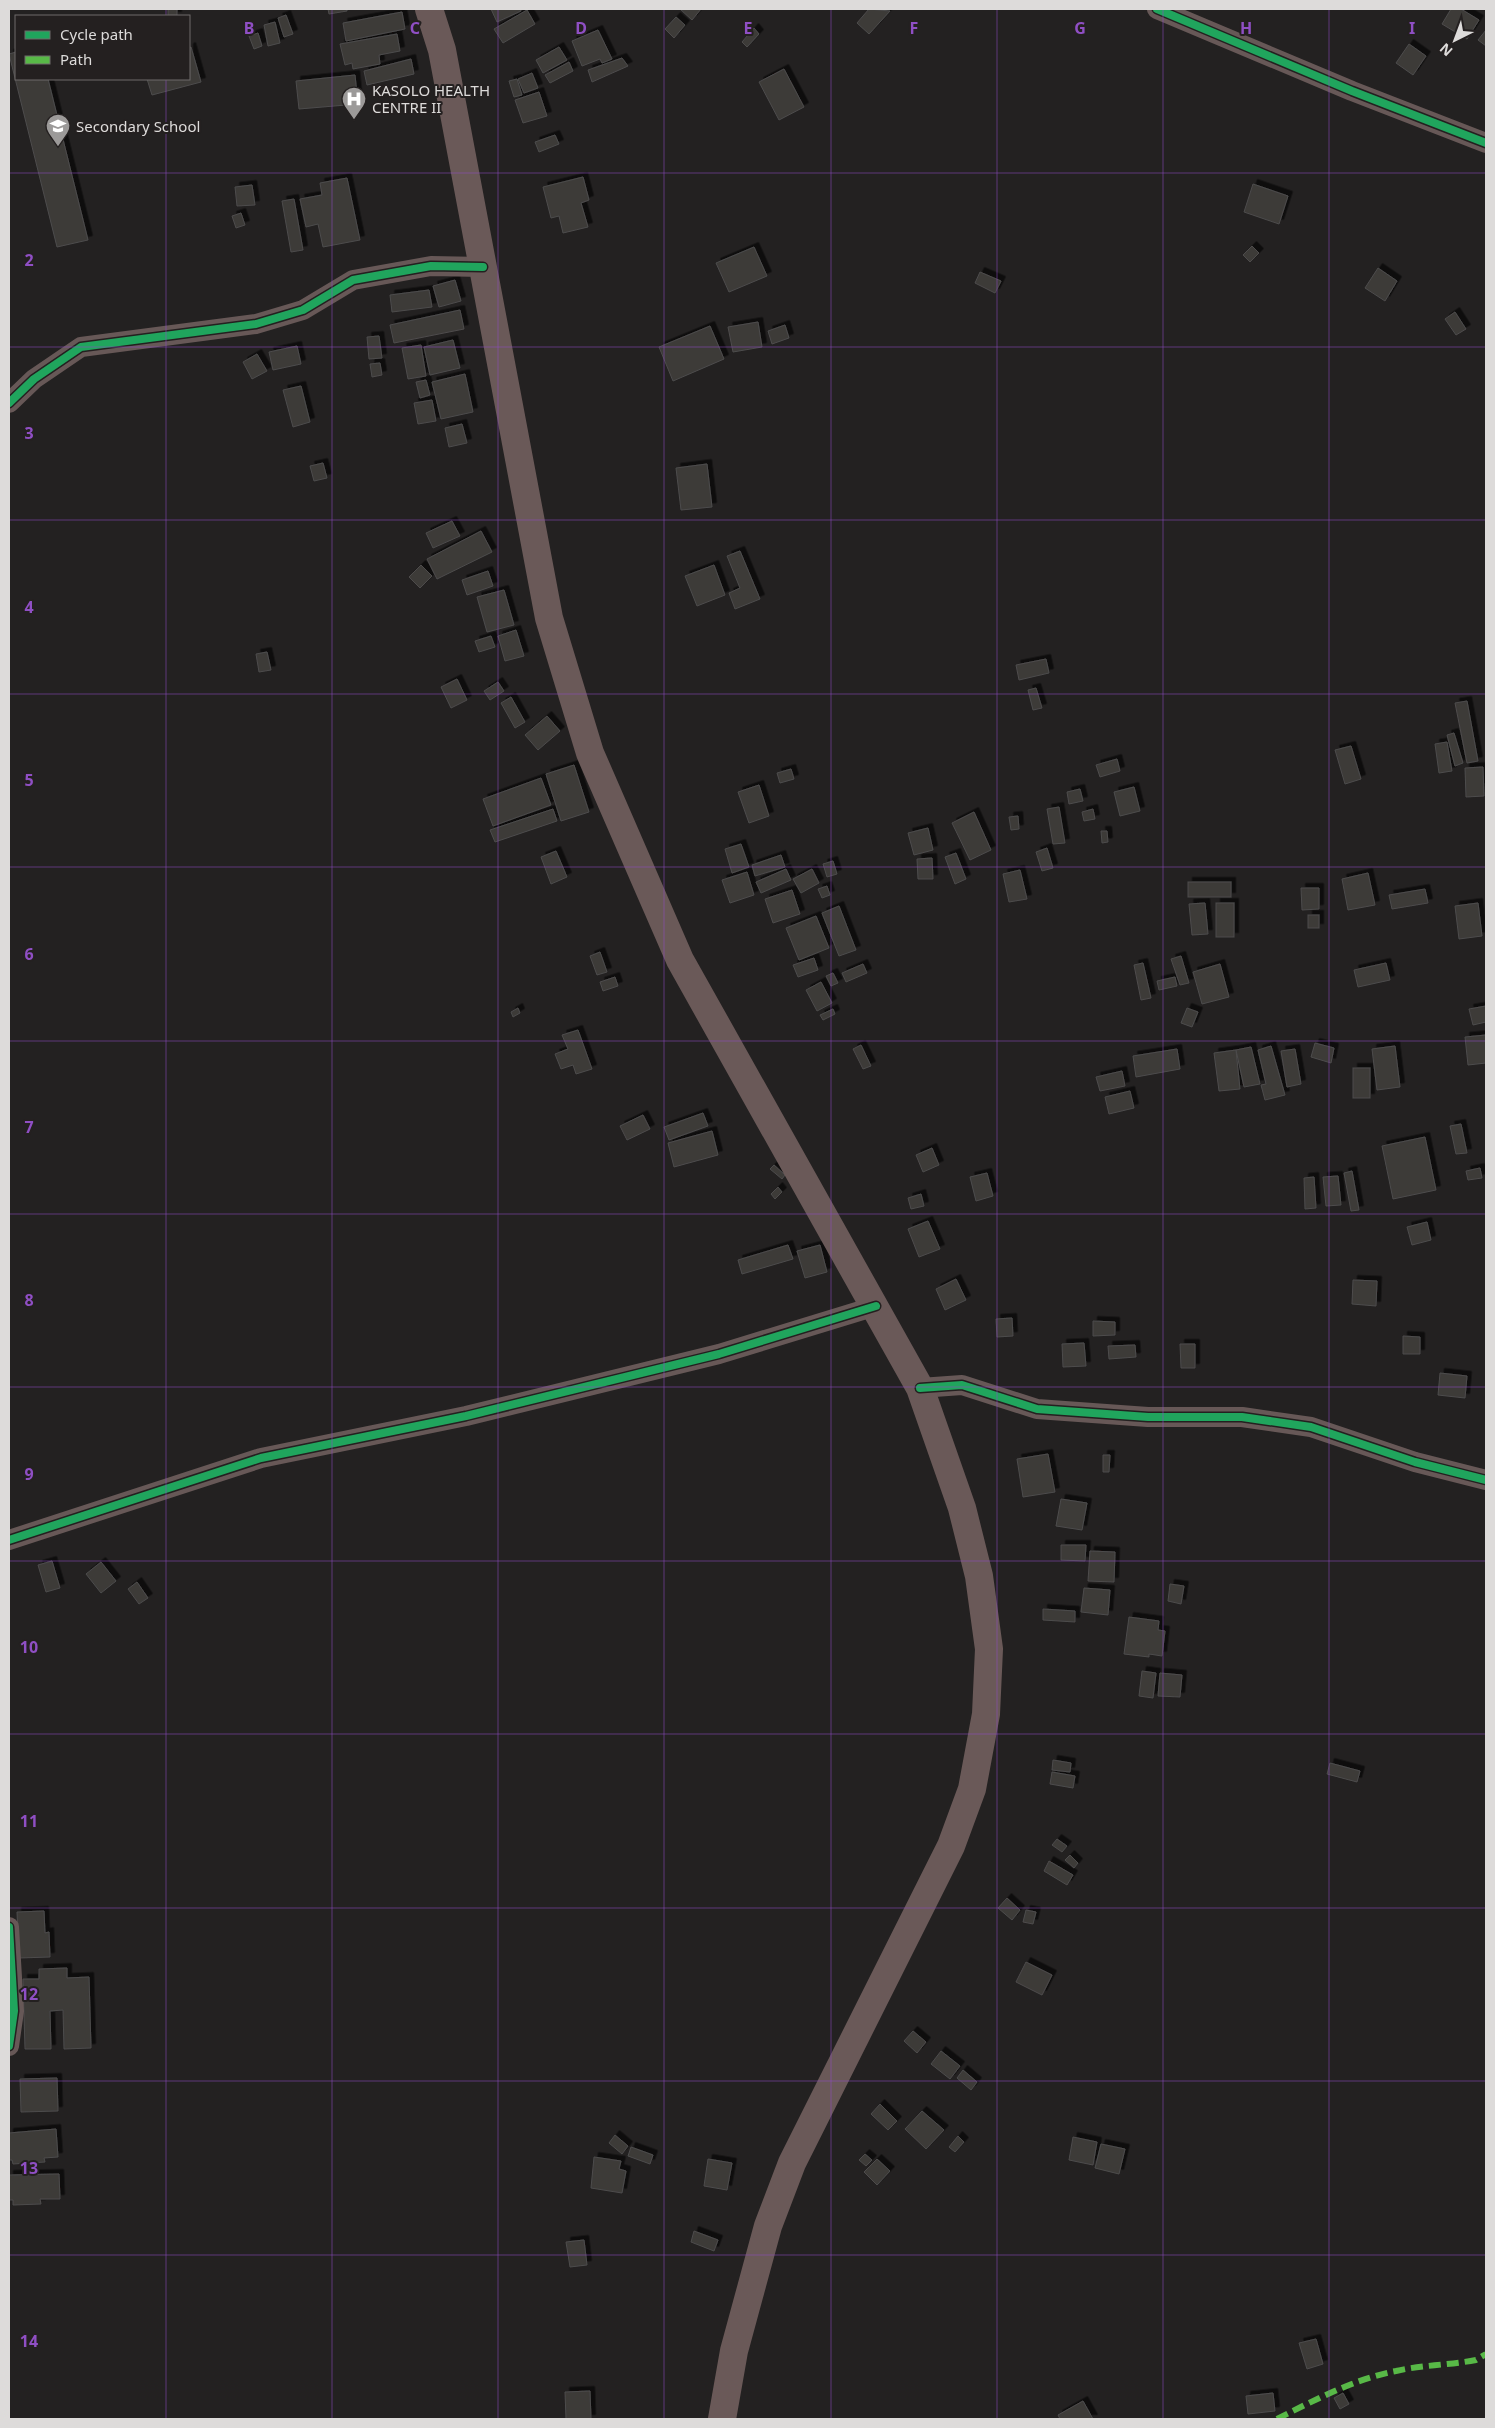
<svg xmlns="http://www.w3.org/2000/svg" width="1495" height="2428" font-family="'Noto Sans',sans-serif">
<defs>
<filter id="shadow"><feDropShadow dx="4.5" dy="-4.5" stdDeviation="0" flood-color="#0009"/></filter>
</defs>
<rect width="100%" height="100%" fill="#232121"/>
<g fill="#3c3a39" stroke="#4d4c4c" filter="url(#shadow)">
<rect x="168" y="9" width="9" height="7"/>
<polygon points="328,9 347,9 347,11 329,14"/>
<polygon points="491,9 520,9 521,11 497,22"/>
<polygon points="680,9 701,9 692,20"/>
<polygon points="869,9 890,11 869,34 857,23"/>
<polygon points="1451,9 1461,9 1479,20 1467,39 1442,24"/>
<polygon points="527,10 535,24 503,43 494,29"/>
<polygon points="402,12 405,29 346,41 343,23"/>
<polygon points="286,15 293,34 284,37 278,18"/>
<polygon points="676,17 685,25 674,38 665,29"/>
<polygon points="275,22 280,43 268,46 264,25"/>
<polygon points="754,28 759,34 747,47 742,42"/>
<polygon points="598,30 612,59 602,63 600,59 582,66 572,41"/>
<polygon points="1486,30 1486,46 1478,40"/>
<polygon points="258,33 262,46 254,49 249,36"/>
<polygon points="397,34 400,51 379,55 380,64 353,69 352,63 345,65 340,44"/>
<polygon points="1409,44 1426,56 1413,75 1396,63"/>
<polygon points="191,47 201,82 152,95 147,79 189,79 189,48"/>
<polygon points="559,47 567,60 543,73 536,60"/>
<polygon points="16,52 16,79 48,79 88,240 57,247 9,54"/>
<polygon points="622,58 628,66 592,82 588,70"/>
<polygon points="411,59 414,74 367,85 364,71"/>
<polygon points="569,62 573,71 550,83 545,75"/>
<polygon points="784,69 804,107 779,120 759,82"/>
<polygon points="532,73 538,88 524,93 518,79"/>
<polygon points="355,75 358,104 299,109 296,81"/>
<polygon points="517,79 522,95 514,97 509,81"/>
<polygon points="539,92 547,116 523,123 515,100"/>
<polygon points="555,135 559,144 539,152 535,142"/>
<polygon points="583,177 589,200 581,203 588,227 563,233 559,216 551,218 543,187"/>
<polygon points="347,178 360,240 323,247 318,224 306,227 300,199 322,195 320,183"/>
<polygon points="1253,184 1288,196 1279,224 1244,212"/>
<polygon points="252,185 255,205 237,206 235,187"/>
<polygon points="294,199 303,250 291,252 282,201"/>
<polygon points="241,213 245,225 236,228 232,216"/>
<polygon points="1252,246 1259,253 1250,262 1243,255"/>
<polygon points="754,247 767,276 729,292 716,263"/>
<polygon points="1378,268 1397,281 1385,301 1365,288"/>
<polygon points="980,272 1001,281 995,293 975,283"/>
<polygon points="455,280 461,301 439,307 433,286"/>
<polygon points="429,290 432,307 392,312 390,295"/>
<polygon points="460,310 464,329 394,343 390,325"/>
<polygon points="1455,312 1466,329 1456,335 1445,319"/>
<polygon points="758,322 762,347 733,352 728,327"/>
<polygon points="785,325 789,338 772,344 768,331"/>
<polygon points="710,326 724,359 673,381 659,347"/>
<polygon points="379,336 382,358 369,359 367,337"/>
<polygon points="453,340 460,368 430,375 424,347"/>
<polygon points="421,345 426,376 408,379 402,348"/>
<polygon points="297,346 301,364 273,370 269,352"/>
<polygon points="257,354 267,371 252,379 243,362"/>
<polygon points="380,363 382,375 372,377 370,364"/>
<polygon points="465,374 473,412 441,419 432,382"/>
<polygon points="426,380 430,395 420,398 416,382"/>
<polygon points="301,386 310,422 293,427 283,390"/>
<polygon points="432,400 436,421 418,424 414,403"/>
<polygon points="462,424 467,443 449,447 445,428"/>
<polygon points="323,463 327,478 314,481 310,466"/>
<polygon points="707,464 712,507 681,510 676,468"/>
<polygon points="452,521 460,536 433,548 426,533"/>
<polygon points="481,531 492,552 437,579 427,559"/>
<polygon points="740,551 760,599 735,609 729,593 740,588 727,556"/>
<polygon points="421,565 432,576 420,588 409,577"/>
<polygon points="714,565 725,595 697,606 685,576"/>
<polygon points="488,571 493,586 467,595 462,580"/>
<polygon points="504,590 514,625 487,632 477,597"/>
<polygon points="516,630 524,656 505,661 498,636"/>
<polygon points="491,636 495,647 479,652 475,641"/>
<polygon points="267,652 271,670 259,672 256,654"/>
<polygon points="1046,659 1049,673 1019,680 1016,665"/>
<polygon points="457,679 467,700 451,708 441,687"/>
<polygon points="498,682 504,691 490,700 484,691"/>
<polygon points="1036,688 1042,708 1033,710 1028,690"/>
<polygon points="511,697 525,722 515,728 501,703"/>
<polygon points="1467,701 1478,761 1467,763 1455,703"/>
<polygon points="547,716 560,731 538,750 525,735"/>
<polygon points="1454,733 1463,763 1455,766 1447,735"/>
<polygon points="1447,742 1452,771 1439,773 1435,744"/>
<polygon points="1351,746 1361,779 1345,784 1335,750"/>
<polygon points="1117,759 1120,771 1100,777 1096,765"/>
<polygon points="574,765 589,812 561,821 546,774"/>
<polygon points="1483,767 1484,796 1466,797 1465,768"/>
<polygon points="791,769 794,779 780,783 777,773"/>
<polygon points="541,778 551,805 493,826 483,799"/>
<polygon points="759,785 769,816 749,823 738,792"/>
<polygon points="1134,787 1140,811 1120,816 1114,792"/>
<polygon points="1080,789 1083,801 1069,804 1067,792"/>
<polygon points="1059,807 1065,843 1053,844 1047,809"/>
<polygon points="553,809 557,821 495,842 490,830"/>
<polygon points="1093,809 1095,819 1084,821 1082,812"/>
<polygon points="974,812 991,850 970,860 952,823"/>
<polygon points="1018,816 1019,829 1011,830 1009,817"/>
<polygon points="928,828 933,850 914,855 908,833"/>
<polygon points="1101,831 1107,831 1108,842 1102,843"/>
<polygon points="741,844 749,867 732,873 725,849"/>
<polygon points="1047,848 1053,868 1042,871 1036,852"/>
<polygon points="556,851 567,877 551,884 541,857"/>
<polygon points="956,853 966,879 955,884 945,857"/>
<polygon points="781,855 785,867 755,876 752,865"/>
<polygon points="932,858 933,879 918,879 917,859"/>
<polygon points="833,861 837,874 827,877 823,864"/>
<polygon points="786,869 791,880 761,893 756,882"/>
<polygon points="812,869 819,883 801,893 793,879"/>
<polygon points="1020,870 1027,899 1009,902 1003,874"/>
<polygon points="747,872 754,895 730,903 722,880"/>
<polygon points="1368,873 1375,905 1348,910 1342,879"/>
<rect x="1188" y="882" width="43" height="15"/>
<polygon points="827,886 830,895 822,898 818,889"/>
<polygon points="1301,888 1319,888 1319,909 1302,910"/>
<polygon points="1425,889 1428,903 1392,909 1389,895"/>
<polygon points="792,890 800,914 773,923 765,899"/>
<polygon points="1205,903 1208,934 1192,935 1189,904"/>
<rect x="1216" y="903" width="18" height="34"/>
<polygon points="1478,903 1482,936 1459,939 1455,906"/>
<polygon points="839,906 856,950 839,956 822,913"/>
<rect x="1308" y="915" width="11" height="13"/>
<polygon points="816,916 829,948 799,960 786,928"/>
<polygon points="600,952 607,972 597,975 590,956"/>
<polygon points="1181,956 1189,983 1180,985 1171,959"/>
<polygon points="814,958 818,970 798,977 793,965"/>
<polygon points="1143,963 1151,998 1141,1000 1134,965"/>
<polygon points="1386,963 1390,980 1358,987 1354,970"/>
<polygon points="863,964 867,973 846,982 842,973"/>
<polygon points="1220,964 1229,997 1202,1004 1193,972"/>
<polygon points="833,973 838,983 831,986 826,976"/>
<polygon points="615,977 618,986 603,991 600,982"/>
<polygon points="1175,977 1177,986 1159,990 1157,981"/>
<polygon points="821,982 832,1003 817,1011 806,990"/>
<polygon points="1486,1006 1486,1022 1473,1025 1469,1009"/>
<polygon points="518,1008 520,1013 513,1017 511,1012"/>
<polygon points="1187,1008 1198,1012 1192,1027 1181,1023"/>
<polygon points="833,1009 835,1014 823,1020 820,1015"/>
<polygon points="578,1030 592,1069 576,1074 573,1065 561,1069 555,1054 568,1049 562,1035"/>
<polygon points="1486,1035 1486,1063 1468,1065 1465,1037"/>
<polygon points="1315,1043 1334,1048 1331,1063 1311,1057"/>
<polygon points="861,1045 871,1066 863,1069 853,1049"/>
<polygon points="1271,1046 1285,1095 1265,1100 1261,1085 1266,1084 1258,1050"/>
<polygon points="1395,1046 1400,1087 1377,1090 1372,1049"/>
<polygon points="1251,1047 1260,1084 1244,1087 1236,1050"/>
<polygon points="1177,1049 1180,1069 1136,1077 1133,1056"/>
<polygon points="1295,1049 1301,1084 1287,1087 1281,1051"/>
<polygon points="1236,1050 1240,1089 1219,1091 1214,1053"/>
<rect x="1353" y="1068" width="17" height="30"/>
<polygon points="1122,1071 1125,1086 1100,1091 1096,1077"/>
<polygon points="1130,1091 1134,1108 1109,1114 1105,1097"/>
<polygon points="703,1113 708,1126 669,1140 664,1127"/>
<polygon points="643,1115 650,1129 627,1140 620,1126"/>
<polygon points="1461,1124 1467,1153 1456,1154 1450,1126"/>
<polygon points="712,1131 718,1155 674,1167 668,1143"/>
<polygon points="1425,1137 1436,1190 1393,1199 1382,1146"/>
<polygon points="932,1148 939,1165 923,1172 916,1155"/>
<polygon points="774,1165 785,1175 782,1179 770,1169"/>
<polygon points="1480,1168 1482,1178 1468,1180 1466,1171"/>
<polygon points="1352,1171 1359,1210 1351,1211 1344,1173"/>
<polygon points="987,1173 993,1196 976,1201 970,1177"/>
<polygon points="1338,1176 1341,1205 1326,1206 1323,1177"/>
<polygon points="1314,1177 1316,1208 1305,1209 1304,1178"/>
<polygon points="778,1187 782,1192 775,1199 771,1194"/>
<polygon points="921,1194 924,1206 911,1209 908,1198"/>
<polygon points="928,1221 940,1249 919,1257 908,1229"/>
<polygon points="1427,1222 1431,1240 1412,1245 1407,1227"/>
<polygon points="788,1245 793,1259 742,1274 738,1260"/>
<polygon points="820,1245 827,1272 805,1278 797,1251"/>
<polygon points="956,1279 966,1300 945,1310 936,1289"/>
<polygon points="1353,1280 1377,1281 1376,1306 1352,1304"/>
<polygon points="1012,1318 1013,1336 997,1337 996,1319"/>
<polygon points="1093,1321 1115,1322 1115,1335 1093,1336"/>
<polygon points="1403,1336 1420,1337 1420,1354 1403,1354"/>
<polygon points="1084,1343 1086,1366 1063,1367 1062,1344"/>
<polygon points="1180,1344 1195,1344 1195,1368 1181,1368"/>
<polygon points="1135,1345 1136,1357 1109,1359 1108,1346"/>
<polygon points="1440,1373 1467,1376 1465,1398 1438,1395"/>
<polygon points="1048,1454 1055,1492 1023,1497 1017,1459"/>
<polygon points="1103,1455 1110,1455 1109,1472 1103,1472"/>
<polygon points="1061,1499 1087,1503 1082,1530 1056,1526"/>
<polygon points="1061,1545 1086,1545 1085,1561 1061,1560"/>
<polygon points="1090,1551 1115,1552 1114,1582 1088,1581"/>
<polygon points="52,1561 60,1588 46,1592 38,1565"/>
<polygon points="101,1562 116,1581 101,1593 86,1574"/>
<polygon points="137,1582 148,1598 139,1604 128,1589"/>
<polygon points="1170,1584 1184,1586 1181,1604 1168,1601"/>
<polygon points="1084,1588 1110,1590 1108,1615 1081,1612"/>
<polygon points="1043,1609 1075,1611 1075,1622 1043,1620"/>
<polygon points="1129,1617 1159,1621 1158,1630 1165,1631 1162,1656 1149,1654 1149,1657 1124,1654"/>
<polygon points="1142,1671 1156,1673 1153,1698 1139,1696"/>
<polygon points="1160,1673 1182,1675 1180,1697 1158,1696"/>
<polygon points="1053,1760 1071,1763 1070,1772 1052,1770"/>
<polygon points="1330,1763 1360,1771 1357,1782 1327,1774"/>
<polygon points="1052,1772 1075,1776 1073,1788 1050,1784"/>
<polygon points="1057,1839 1067,1846 1062,1852 1052,1845"/>
<polygon points="1070,1855 1078,1863 1074,1868 1065,1860"/>
<polygon points="1049,1861 1073,1875 1067,1885 1044,1871"/>
<polygon points="1007,1898 1020,1910 1012,1920 998,1908"/>
<polygon points="1026,1910 1036,1912 1033,1924 1023,1922"/>
<polygon points="44,1911 45,1933 49,1932 50,1957 19,1958 17,1912"/>
<polygon points="1026,1962 1052,1975 1042,1995 1016,1982"/>
<polygon points="67,1968 67,1978 89,1977 91,2048 64,2049 63,2010 50,2011 51,2049 25,2049 23,1979 39,1979 39,1969"/>
<polygon points="913,2031 926,2042 917,2053 904,2041"/>
<polygon points="941,2051 960,2066 950,2079 931,2064"/>
<polygon points="963,2070 977,2082 971,2090 957,2078"/>
<polygon points="57,2078 58,2111 21,2112 20,2079"/>
<polygon points="880,2104 897,2121 888,2130 871,2114"/>
<polygon points="922,2111 944,2130 926,2149 905,2129"/>
<polygon points="56,2129 58,2157 44,2158 45,2162 13,2164 12,2160 9,2160 9,2133"/>
<polygon points="615,2135 628,2146 622,2154 609,2143"/>
<polygon points="958,2136 964,2142 955,2152 949,2147"/>
<polygon points="1073,2137 1097,2142 1093,2165 1069,2160"/>
<polygon points="1101,2144 1125,2149 1119,2174 1095,2168"/>
<polygon points="631,2147 653,2155 650,2164 628,2156"/>
<polygon points="865,2154 872,2160 866,2166 859,2160"/>
<polygon points="594,2157 621,2161 619,2169 626,2171 622,2193 591,2188"/>
<polygon points="708,2159 732,2163 727,2190 704,2186"/>
<polygon points="877,2159 890,2171 877,2185 864,2172"/>
<polygon points="59,2174 60,2199 40,2199 41,2204 13,2205 13,2200 9,2200 9,2175"/>
<polygon points="694,2231 718,2240 714,2251 691,2242"/>
<polygon points="584,2240 587,2265 570,2267 566,2242"/>
<polygon points="1316,2339 1323,2364 1307,2369 1299,2343"/>
<polygon points="590,2391 591,2419 566,2419 565,2392"/>
<polygon points="1273,2393 1275,2411 1248,2414 1246,2396"/>
<polygon points="1343,2393 1349,2404 1340,2409 1334,2398"/>
<polygon points="1083,2401 1093,2419 1060,2419 1058,2415"/>
</g>
<g fill="none" stroke-linecap="round" stroke-linejoin="round">
<g stroke="#675857" stroke-width="20">
<polyline points="1157,9 1352,91 1486,143"/>
<polyline points="9,403 34,379 81,347 256,324 303,310 353,280 431,266 483,267"/>
<polyline points="920,1388 962,1385 1037,1409 1148,1417 1242,1417 1311,1427 1415,1462 1486,1480"/>
<polyline points="9,1540 261,1458 466,1416 719,1354 876,1306"/>
<polyline points="9,1927 14,2011 9,2046"/>
</g>
<polyline stroke="#6a5958" stroke-width="28" points="429,9 442,50 549,618 590,753 680,960 920,1388 962,1508 979,1576 989,1649 986,1714 972,1789 951,1846 792,2163 768,2226 734,2351 722,2419"/>
<path stroke="#58b947" stroke-width="6" stroke-dasharray="12 6" stroke-linecap="butt" d="M 1277,2419 C 1315,2400 1354,2379 1396,2371 C 1422,2365 1450,2365 1476,2360 L 1486,2354"/>
<defs>
<g id="cycleway">
<polyline points="1157,9 1352,91 1486,143"/>
<polyline points="9,403 34,379 81,347 256,324 303,310 353,280 431,266 483,267"/>
<polyline points="920,1388 962,1385 1037,1409 1148,1417 1242,1417 1311,1427 1415,1462 1486,1480"/>
<polyline points="9,1540 261,1458 466,1416 719,1354 876,1306"/>
<polyline points="9,1927 14,2011 9,2046"/>
</g>
</defs>
<use href="#cycleway" stroke="#242020" stroke-width="11"/>
<use href="#cycleway" stroke="#20a55d" stroke-width="8"/>
</g>
<path fill="none" stroke="#8f4fc4" stroke-width="1" stroke-opacity="0.55" d="M 166,9 L 166,16M 332,9 L 332,2419M 498,9 L 498,2419M 664,9 L 664,2419M 831,9 L 831,2419M 997,9 L 997,2419M 1163,9 L 1163,2419M 1329,9 L 1329,2419M 166,79 L 166,2419M 9,173 L 1486,173M 9,347 L 1486,347M 9,520 L 1486,520M 9,694 L 1486,694M 9,867 L 1486,867M 9,1041 L 1486,1041M 9,1214 L 1486,1214M 9,1387 L 1486,1387M 9,1561 L 1486,1561M 9,1734 L 1486,1734M 9,1908 L 1486,1908M 9,2081 L 1486,2081M 9,2255 L 1486,2255"/>
<defs>
<symbol id="hospital-pin" viewBox="-11 -11 22 30"><path d="M0 17L-7.5 6A9.5 9.5 0 1 1 7.5 6Z" fill="#9c9a99" stroke="#242020"/><path d="M-5-5h3v3.5h4V-5h3V5h-3V1.5h-4V5h-3Z" fill="#fff"/></symbol>
<symbol id="school-pin" viewBox="-11 -11 22 30"><path d="M0 17L-7.5 6A9.5 9.5 0 1 1 7.5 6Z" fill="#9c9a99" stroke="#242020"/><path d="M0-5L7-2L0 1L-7-2ZM-4 1L0 2.5L4 1V4Q0 6-4 4Z" fill="#fff"/></symbol>
</defs>
<g fill-rule="evenodd">
<use href="#hospital-pin" x="340" y="85" width="28" height="38"/>
<use href="#school-pin" x="44" y="112" width="28" height="38"/>
</g>
<g text-anchor="middle" dominant-baseline="central" stroke-width="4" stroke-linejoin="round" paint-order="stroke">
<g font-size="15" fill="#dddbda" stroke="#242020" text-anchor="start">
<text x="372" y="90">KASOLO HEALTH<tspan x="372" dy="17">CENTRE II</tspan></text>
<text x="76" y="126">Secondary School</text>
</g>
</g>
<g font-size="16" text-anchor="middle" font-weight="bold" fill="#8f4fc4" stroke="#242020" stroke-width="4" stroke-linejoin="round" paint-order="stroke">
<text x="249" y="34">B</text>
<text x="415" y="34">C</text>
<text x="581" y="34">D</text>
<text x="748" y="34">E</text>
<text x="914" y="34">F</text>
<text x="1080" y="34">G</text>
<text x="1246" y="34">H</text>
<text x="1412" y="34">I</text>
<text x="29" y="266">2</text>
<text x="29" y="439">3</text>
<text x="29" y="613">4</text>
<text x="29" y="786">5</text>
<text x="29" y="960">6</text>
<text x="29" y="1133">7</text>
<text x="29" y="1306">8</text>
<text x="29" y="1480">9</text>
<text x="29" y="1653">10</text>
<text x="29" y="1827">11</text>
<text x="29" y="2000">12</text>
<text x="29" y="2174">13</text>
<text x="29" y="2347">14</text>
</g>
<rect width="1495" height="2428" fill="none" stroke="#dddbda" stroke-width="20"/>
<rect x="15" y="15" width="175" height="65" fill="#242020" stroke="#6e6b6a"/>
<rect x="25" y="31" width="25" height="8" fill="#20a55d" stroke="#6e6b6a"/>
<text x="60" y="40" font-size="15" fill="#dddbda">Cycle path</text>
<rect x="25" y="56" width="25" height="8" fill="#58b947" stroke="#6e6b6a"/>
<text x="60" y="65" font-size="15" fill="#dddbda">Path</text>
<g transform="translate(1455 40) rotate(222)" stroke="#242020" stroke-width="4" paint-order="stroke">
<path d="M0-4L9 19L0 12L-9 19Z" fill="#dddbda"/>
<text y="-8" font-size="14" font-weight="bold" text-anchor="middle" fill="#dddbda">N</text>
</g>
</svg>
